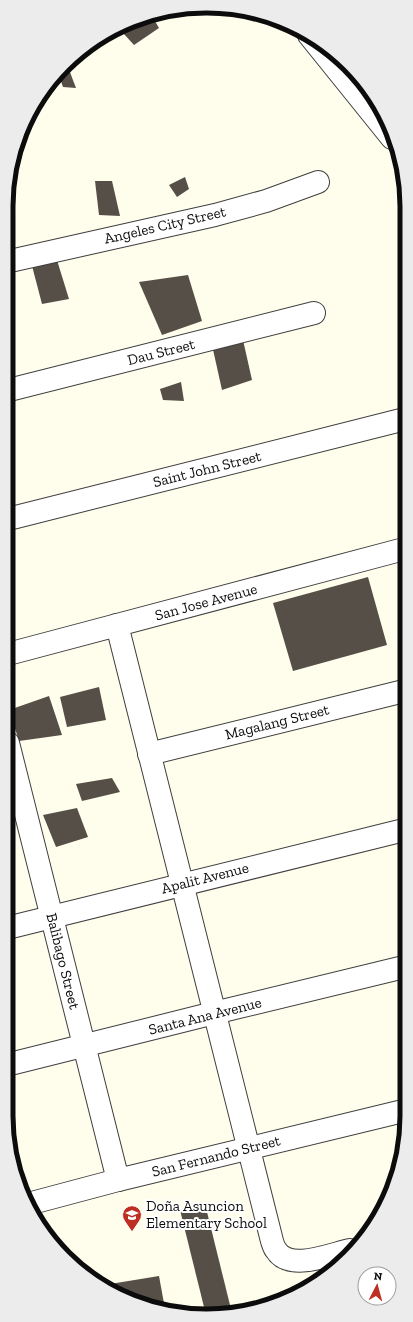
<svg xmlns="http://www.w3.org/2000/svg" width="413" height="1322" font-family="'Zilla Slab',serif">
<rect width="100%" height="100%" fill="#fffdeb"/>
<g fill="#554f48">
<polygon points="152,16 159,28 134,45 123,33 142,20"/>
<polygon points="68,67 76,88 63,87 59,76"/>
<polygon points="185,177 189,189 177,197 169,185"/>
<polygon points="95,181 112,181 120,216 99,215"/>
<polygon points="56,257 69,299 42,304 31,262"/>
<polygon points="188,275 202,321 162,335 139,282"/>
<polygon points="243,340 252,380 222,390 212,345"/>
<polygon points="181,382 184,401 163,400 160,389"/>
<polygon points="368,577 387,645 293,671 273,603"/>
<polygon points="99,687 106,720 67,727 60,697"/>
<polygon points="49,696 62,735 19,741 9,710"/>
<polygon points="112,778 120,792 82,801 76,784"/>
<polygon points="77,808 88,837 56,847 43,815"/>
<polygon points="205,1204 230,1305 205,1311 180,1210"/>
<polygon points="159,1276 165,1309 118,1295 104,1285"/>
</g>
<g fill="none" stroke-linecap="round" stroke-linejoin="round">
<defs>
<g id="street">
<polyline points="309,35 392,138"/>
<polyline points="10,261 215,215 266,201 318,182"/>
<polyline points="9,390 314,313"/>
<polyline points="8,519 405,419"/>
<path d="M 117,625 L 272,1241 C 273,1244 274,1248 276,1250 C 289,1272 331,1254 350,1250"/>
<polyline points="8,654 404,549"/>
<polyline points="8,743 118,1180"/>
<polyline points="149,754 404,691"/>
<polyline points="7,928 404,830"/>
<polyline points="6,1065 214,1013 404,967"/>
<polyline points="28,1204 118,1180 403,1111"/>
</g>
</defs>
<use href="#street" stroke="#3f3f3f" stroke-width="24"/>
<use href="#street" stroke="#fff" stroke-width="22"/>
</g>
<defs>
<symbol id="school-pin" viewBox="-11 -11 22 30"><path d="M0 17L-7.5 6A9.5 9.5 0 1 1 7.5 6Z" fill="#bd2e23" stroke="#fff"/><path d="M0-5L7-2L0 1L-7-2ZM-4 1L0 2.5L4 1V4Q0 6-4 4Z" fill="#fff"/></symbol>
</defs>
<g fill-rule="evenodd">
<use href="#school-pin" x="121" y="1204" width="22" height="30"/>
</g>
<g text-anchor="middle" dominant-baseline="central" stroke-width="4" stroke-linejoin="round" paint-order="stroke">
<g font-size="15" fill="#0c0c0c" stroke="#fff">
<text transform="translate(165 225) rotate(-13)">Angeles City Street</text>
<text transform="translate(161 352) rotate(-14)">Dau Street</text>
<text transform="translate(207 469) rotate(-14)">Saint John Street</text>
<text transform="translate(206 602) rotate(-15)">San Jose Avenue</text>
<text transform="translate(277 722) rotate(-14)">Magalang Street</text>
<text transform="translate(205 878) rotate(-14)">Apalit Avenue</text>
<text transform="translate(63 961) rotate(76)">Balibago Street</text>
<text transform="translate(205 1016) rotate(-14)">Santa Ana Avenue</text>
<text transform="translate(216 1156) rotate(-14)">San Fernando Street</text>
</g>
<g font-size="15" fill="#0c0c0c" stroke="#fff" text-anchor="start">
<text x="146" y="1206">Doña Asuncion<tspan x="146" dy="17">Elementary School</tspan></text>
</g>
</g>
<path d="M0 0H413V1322H0ZM206 13H207A193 193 0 0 1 400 206V1116A193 193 0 0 1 207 1309H206A193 193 0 0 1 13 1116V206A193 193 0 0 1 206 13Z" fill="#ececec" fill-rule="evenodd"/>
<path fill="none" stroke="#0c0c0c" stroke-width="5" d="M206 13H207A193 193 0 0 1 400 206V1116A193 193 0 0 1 207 1309H206A193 193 0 0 1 13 1116V206A193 193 0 0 1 206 13Z"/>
<g transform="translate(377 1286) rotate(6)"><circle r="19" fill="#ffffff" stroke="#9e9e9e"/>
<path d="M0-3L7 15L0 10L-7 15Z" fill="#bd2e23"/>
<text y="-6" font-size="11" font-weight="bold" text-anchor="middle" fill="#0c0c0c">N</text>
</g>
</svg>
